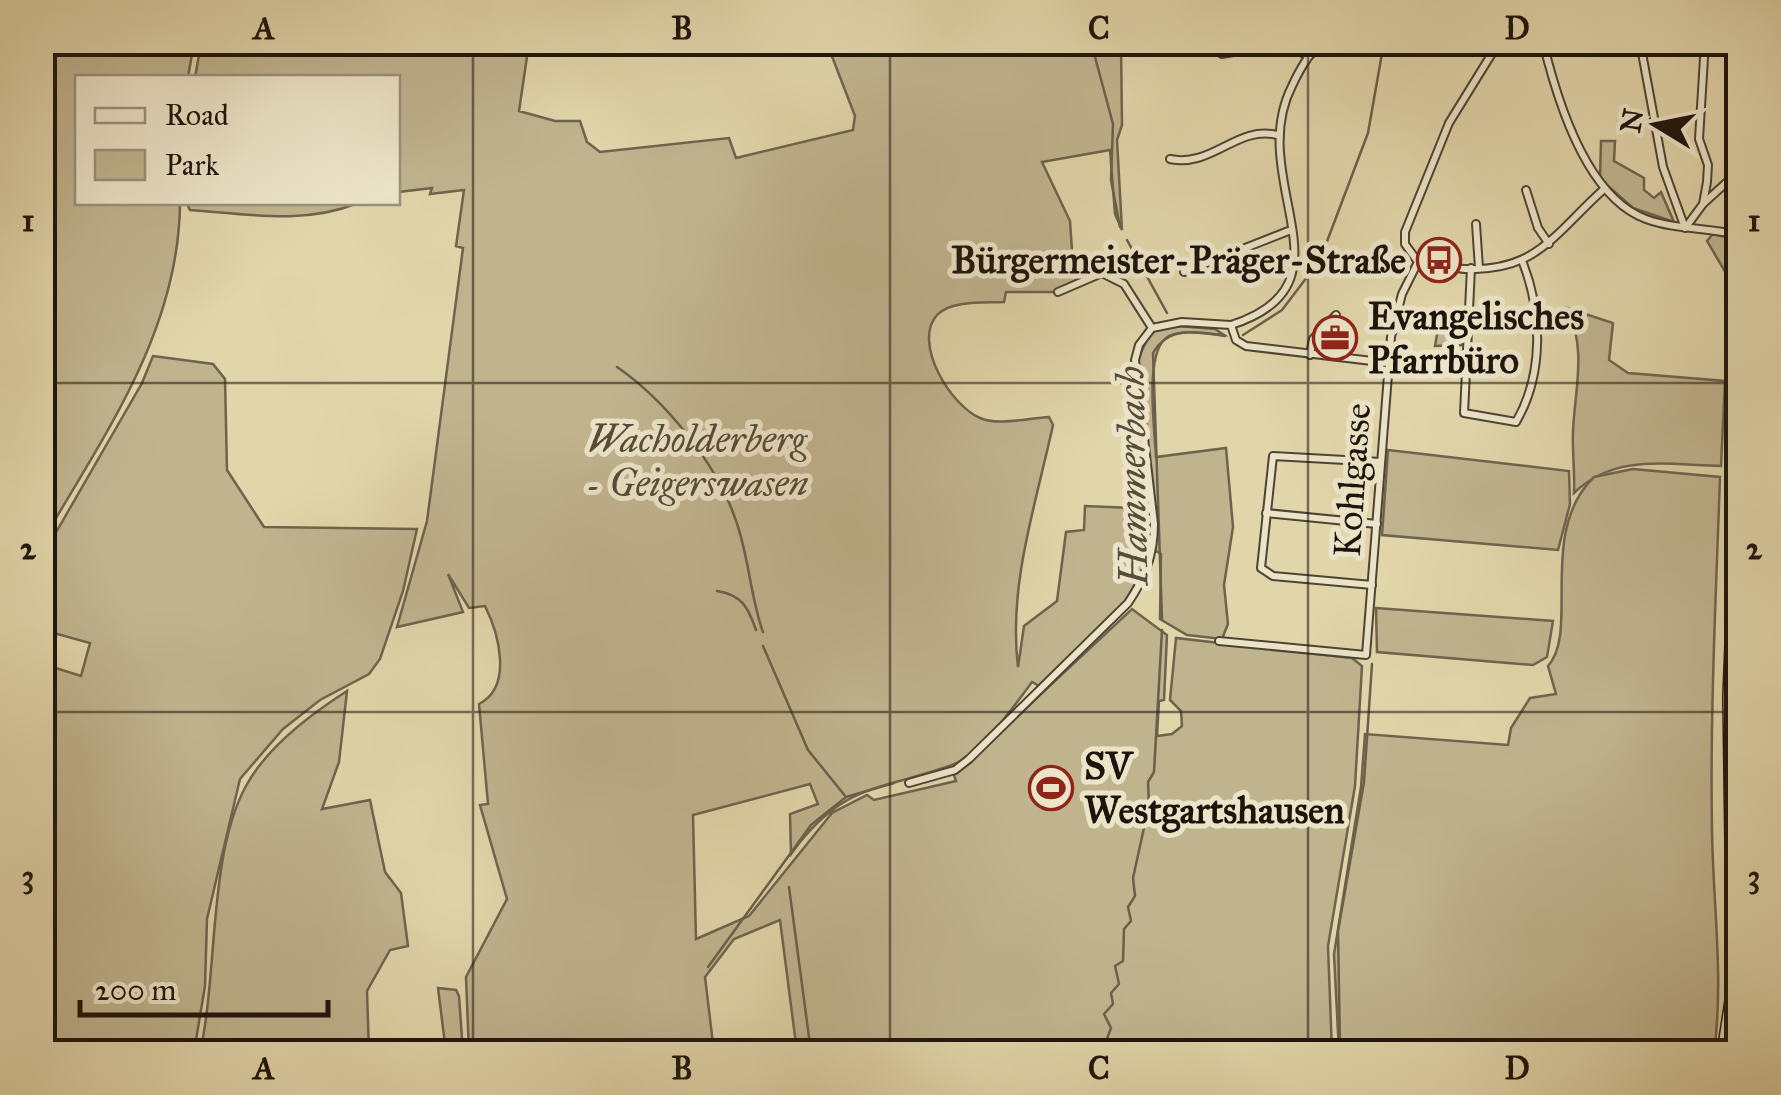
<svg xmlns="http://www.w3.org/2000/svg" width="1781" height="1095" font-family="'IM FELL Great Primer',serif">
<rect width="100%" height="100%" fill="#e1d5aa"/>
<filter id="stains"><feTurbulence type="fractalNoise" baseFrequency=".002" numOctaves="4"/><feColorMatrix values="0 0 0 0 .2 0 0 0 0 .09 0 0 0 0 .02 0 0 0 .5 -.17"/></filter>
<radialGradient id="worn" r=".72"><stop offset=".6" stop-color="#630" stop-opacity="0"/><stop offset="1" stop-color="#630" stop-opacity=".3"/></radialGradient>
<g fill="#c0b48f" stroke="#6e644e" stroke-width="2.5">
<path d="M 43,42 L 194,43 L 188,77 L 78,78 L 78,202 L 180,203 C 179,330 105,434 43,540 Z"/>
<path d="M 201,43 L 529,43 L 519,111 L 555,121 L 580,121 L 587,142 L 600,152 L 729,138 L 736,158 L 853,130 L 855,116 L 828,46 L 834,43 L 1121,43 L 1122,125 L 1117,140 L 1122,230 L 1115,214 L 1110,150 L 1042,162 L 1070,221 L 1072,250 L 1090,269 L 1088,274 L 1053,292 L 1006,292 L 1004,302 C 985,303 950,300 937,315 C 912,343 951,406 980,418 C 997,426 1029,418 1049,417 L 1053,425 C 1036,504 1008,585 1018,667 L 1024,626 L 1057,601 L 1066,532 L 1084,530 L 1085,506 L 1133,508 L 1138,536 L 1150,537 L 1143,571 L 1124,603 L 1039,686 L 1032,682 C 1015,705 979,756 952,765 C 880,791 843,782 791,854 L 790,814 L 818,804 L 810,784 L 693,815 L 696,939 L 749,916 L 832,813 L 867,795 L 874,800 L 956,781 L 954,775 L 1132,609 L 1167,635 L 1164,700 L 1159,701 L 1157,736 L 1172,734 L 1182,726 L 1181,711 L 1170,700 L 1176,638 L 1352,658 L 1362,666 L 1355,786 L 1328,946 L 1332,1052 L 797,1052 L 780,920 L 734,939 L 705,977 L 714,1052 L 469,1052 L 466,977 L 507,899 L 480,805 L 488,804 L 479,704 C 513,687 499,634 485,606 L 469,608 L 448,574 L 463,612 L 397,627 L 427,521 L 463,248 L 456,246 L 464,190 L 430,194 L 432,188 L 398,192 L 398,78 L 195,78 Z"/>
<polygon points="1601,141 1615,141 1614,161 1644,178 1644,190 1654,198 1661,192 1674,222 1633,208 1600,179"/>
<path d="M 186,202 L 358,202 L 358,203 C 304,225 247,214 190,210 Z"/>
<polygon points="1713,234 1738,240 1736,283 1730,280 1707,241"/>
<path d="M 1567,308 L 1613,323 L 1609,360 L 1628,373 L 1725,381 L 1721,466 C 1668,465 1615,453 1574,493 C 1575,472 1572,450 1573,431 C 1575,388 1587,349 1567,308 Z"/>
<polygon points="1441,311 1464,316 1462,345 1435,346"/>
<polygon points="1731,314 1736,338 1733,457 1727,464"/>
<path d="M 1165,325 L 1215,329 L 1224,335 C 1207,334 1185,329 1169,336 C 1143,349 1155,430 1156,457 L 1226,448 L 1233,527 L 1224,585 L 1228,624 L 1222,639 L 1187,635 L 1160,619 L 1161,554 L 1156,551 L 1138,359 L 1150,333 Z"/>
<polygon points="153,356 213,364 225,379 227,470 264,527 417,529 403,591 380,659 369,674 320,700 283,729 240,779 207,919 205,986 194,1052 43,1052 43,664 81,676 90,643 43,630 43,555 142,383"/>
<polygon points="1388,450 1569,471 1570,504 1558,550 1382,535"/>
<path d="M 1633,469 L 1720,477 C 1716,595 1710,712 1712,830 C 1713,905 1724,978 1714,1052 L 1339,1052 L 1334,954 L 1361,787 L 1365,734 L 1508,745 L 1511,728 L 1530,698 L 1556,694 L 1548,666 C 1580,631 1537,532 1594,477 Z"/>
<polygon points="1738,513 1738,903 1731,701"/>
<polygon points="1376,608 1553,621 1547,657 1533,665 1377,652"/>
<path d="M 347,691 L 339,762 L 322,809 L 370,800 L 385,872 L 401,893 L 408,946 L 390,950 L 367,991 L 369,1052 L 200,1052 C 218,974 208,855 246,786 C 267,747 311,714 347,691 Z"/>
<polygon points="438,988 456,990 459,996 463,1052 446,1052"/>
</g>
<g fill="none" stroke-linecap="round" stroke-linejoin="round">
<g stroke="#6a604a" stroke-width="2.5">
<polyline points="1091,42 1113,124 1111,180 1120,227"/>
<polyline points="1127,240 1167,313"/>
<polyline points="1326,244 1368,133 1384,42"/>
<polyline points="1243,335 1282,310 1323,256"/>
<path d="M 617,367 C 665,400 716,463 735,518 C 749,555 750,596 763,632"/>
<path d="M 717,591 C 742,595 748,607 756,630"/>
<path d="M 1162,619 L 1153,353 C 1169,325 1196,332 1225,336"/>
<polyline points="763,646 808,750 846,797"/>
<polyline points="789,887 811,1052"/>
<polyline points="708,967 811,825 846,797 894,783"/>
<polyline points="1340,1047 1338,931 1364,782 1372,664"/>
<polyline points="1102,1052 1111,1028 1104,1014 1113,1004 1111,993 1119,984 1115,966 1123,961 1124,929 1131,921 1128,907 1135,896 1133,878 1149,805 1148,782 1154,772 1162,630"/>
</g>
<defs>
<g id="street">
<path d="M 1219,42 L 1222,54 C 1250,50 1283,40 1308,56"/>
<path d="M 1543,42 C 1557,100 1586,197 1646,219 C 1676,230 1708,227 1738,235"/>
<polyline points="1640,42 1663,167 1685,228"/>
<path d="M 1170,159 C 1212,168 1237,125 1277,135"/>
<polyline points="1526,190 1538,228 1549,244"/>
<polyline points="1704,203 1738,172"/>
<polyline points="1476,224 1479,268"/>
<polyline points="1686,227 1703,204 1707,182 1708,165 1699,139 1705,42"/>
<path d="M 1418,262 C 1434,260 1449,268 1465,269 C 1537,272 1555,233 1603,190"/>
<path d="M 1471,268 L 1464,413 L 1516,422 C 1544,374 1542,312 1523,263"/>
<polyline points="1184,272 1291,230"/>
<polyline points="1058,292 1102,273 1124,284 1152,328"/>
<path d="M 1231,325 C 1360,284 1244,181 1292,86 C 1300,69 1308,54 1323,42"/>
<polyline points="1310,355 1313,339 1336,315"/>
<polyline points="1266,513 1377,524"/>
<polyline points="1372,585 1273,576 1261,568 1273,456 1381,462"/>
<polyline points="1219,641 1366,655 1391,337 1402,294 1418,262 1405,244 1405,232 1449,123 1499,42"/>
<path d="M 909,783 L 955,770 L 969,759 L 1128,603 C 1145,578 1154,555 1154,524 L 1135,360 L 1139,345 L 1152,328 L 1182,322 L 1231,325 L 1236,340 L 1246,346 L 1389,363"/>
</g>
<polyline id="secondary" points="1722,1052 1732,988 1728,698 1738,433"/>
</defs>
<use href="#street" stroke="#4e4434" stroke-width="10"/>
<use href="#secondary" stroke="#1d140c" stroke-width="12"/>
<use href="#street" stroke="#ece4c8" stroke-width="6"/>
<use href="#secondary" stroke="#ece4c8" stroke-width="9"/>
</g>
<path fill="none" stroke="#1d140c" stroke-width="2.5" stroke-opacity="0.55" d="M 473,42 L 473,1052M 890,42 L 890,1052M 1308,42 L 1308,1052M 42,383 L 1738,383M 42,712 L 1738,712"/>
<defs>
<symbol id="bus-ring" viewBox="-11 -11 22 22"><circle r="9.5" fill="#ece4c8" stroke="#8f2418" stroke-width="1.5"/><path d="M-5-6H5V4H4V6H2V4H-2V6H-4V4H-5ZM-3.5-4V0h7V-4ZM-3.5 1.2v1.5H-2V1.2ZM2 1.2v1.5H3.5V1.2Z" fill="#8f2418"/></symbol>
<symbol id="office-ring" viewBox="-11 -11 22 22"><circle r="9.5" fill="#ece4c8" stroke="#8f2418" stroke-width="1.5"/><path d="M-6-3h4V-5.5h4V-3h4V5H-6ZM-1-4.5V-3h2v-1.5ZM-6 0V1H6V0Z" fill="#8f2418"/></symbol>
<symbol id="stadium-ring" viewBox="-11 -11 22 22"><circle r="9.5" fill="#ece4c8" stroke="#8f2418" stroke-width="1.5"/><path d="M0-5a6.5 5 0 1 0 0 10a6.5 5 0 1 0 0-10ZM-3.5-1.8h7v3.6h-7Z" fill="#8f2418"/></symbol>
</defs>
<g fill-rule="evenodd">
<use href="#bus-ring" x="1414" y="235" width="50" height="50"/>
<use href="#office-ring" x="1310" y="313" width="50" height="50"/>
<use href="#stadium-ring" x="1026" y="763" width="50" height="50"/>
</g>
<g text-anchor="middle" dominant-baseline="central" stroke-width="10" stroke-linejoin="round" paint-order="stroke">
<g font-size="38" font-weight="bold" fill="#1d140c" stroke="#ece4c8" text-anchor="start">
<text x="1406" y="260" text-anchor="end">Bürgermeister-Präger-Straße</text>
<text x="1368" y="316">Evangelisches<tspan x="1368" dy="44">Pfarrbüro</tspan></text>
<text x="1084" y="766">SV<tspan x="1084" dy="44">Westgartshausen</tspan></text>
</g>
<g font-size="38" font-style="italic" fill="#564c3a" stroke="#ece4c8">
<text x="697" y="439">Wacholderberg<tspan x="697" dy="44">- Geigerswasen</tspan></text>
</g>
<g font-size="38" fill="#1d140c" stroke="#ece4c8">
<text transform="translate(1352 480) rotate(-86)">Kohlgasse</text>
</g>
<g font-size="40" font-style="italic" fill="#574d3b" stroke="#ece4c8">
<text transform="translate(1132 476) rotate(-91)">Hammerbach</text>
</g>
</g>
<rect width="1781" height="1095" fill="none" stroke="#e1d5aa" stroke-width="110"/>
<rect x="75" y="75" width="325" height="130" fill="#ece4c8" stroke="#99917d" stroke-width="2.5"/>
<rect x="95" y="108" width="50" height="15" fill="#ece4c8" stroke="#99917d" stroke-width="2.5"/>
<text x="165" y="125" font-size="30" fill="#1d140c">Road</text>
<rect x="95" y="150" width="50" height="30" fill="#c0b48f" stroke="#99917d" stroke-width="2.5"/>
<text x="165" y="175" font-size="30" fill="#1d140c">Park</text>
<g transform="translate(1656 125) rotate(280)" stroke="#ece4c8" stroke-width="8" paint-order="stroke">
<path d="M0-8L18 38L0 25L-18 38Z" fill="#1d140c"/>
<text y="-15" font-size="28" font-weight="bold" text-anchor="middle" fill="#1d140c">N</text>
</g>
<path d="M80 1000v15h248v-15" fill="none" stroke="#1d140c" stroke-width="5"/>
<text x="95" y="1000" font-size="30" fill="#1d140c" stroke="#ece4c8" stroke-width="8" paint-order="stroke">200 m</text>
<rect x="55" y="55" width="1671" height="985" fill="none" stroke="#1d140c" stroke-width="4"/>
<g font-size="32" text-anchor="middle" font-weight="bold" fill="#1d140c">
<text x="264" y="39">A</text>
<text x="682" y="39">B</text>
<text x="1099" y="39">C</text>
<text x="1517" y="39">D</text>
<text x="28" y="231">1</text>
<text x="1754" y="231">1</text>
<text x="28" y="559">2</text>
<text x="1754" y="559">2</text>
<text x="28" y="887">3</text>
<text x="1754" y="887">3</text>
<text x="264" y="1079">A</text>
<text x="682" y="1079">B</text>
<text x="1099" y="1079">C</text>
<text x="1517" y="1079">D</text>
</g>
<rect width="100%" height="100%" filter="url(#stains)"/>
<rect width="100%" height="100%" fill="url(#worn)"/>
</svg>
